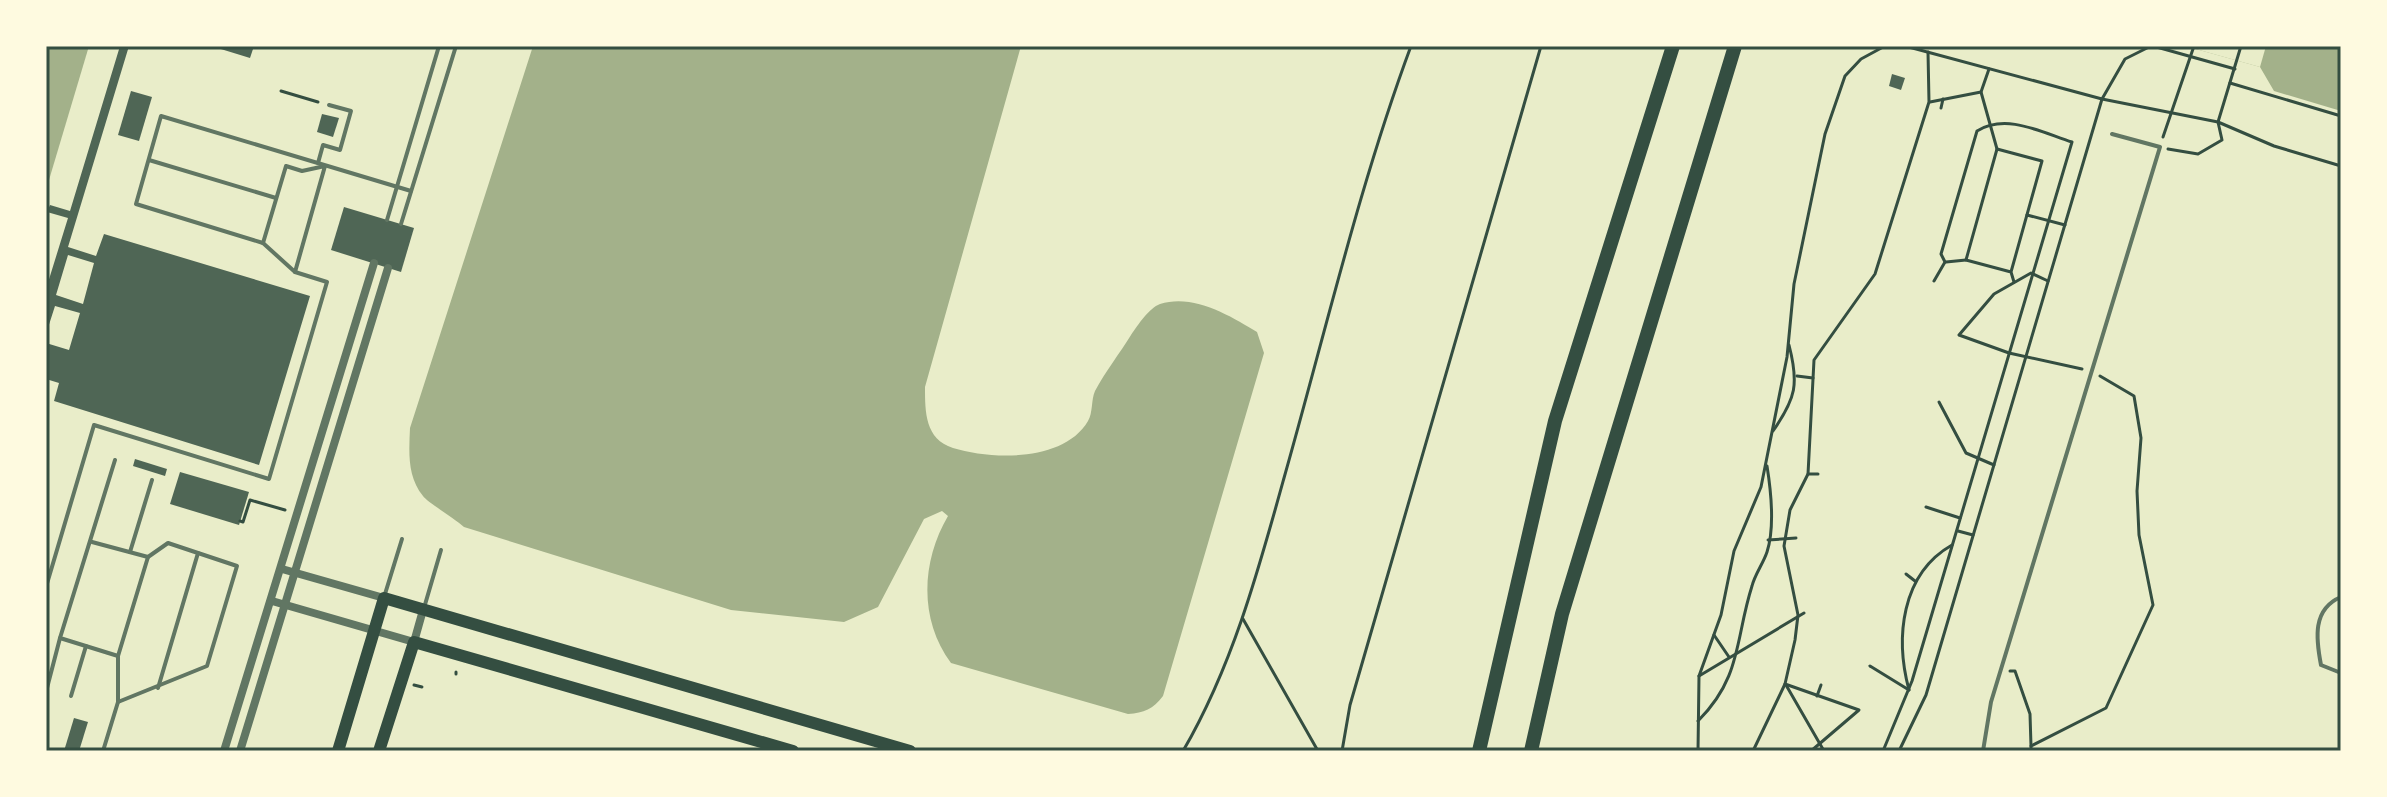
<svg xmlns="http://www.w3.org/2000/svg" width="2387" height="797" font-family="Literata,serif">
<rect width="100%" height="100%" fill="#e9edc9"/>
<g fill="#a3b18a">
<polygon points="46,46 89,46 46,190"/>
<path d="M 533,46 L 1021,46 L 925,387 C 925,412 925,439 953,448 C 992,460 1064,462 1088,421 C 1093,413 1091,400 1095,391 C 1105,372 1120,353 1131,335 C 1138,325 1149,308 1160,304 C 1193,293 1231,316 1257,332 L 1264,353 L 1163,696 C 1153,709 1144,713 1128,714 L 951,663 C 919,620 921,562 948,516 L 942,511 L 924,519 L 878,607 L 844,622 L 731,610 L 464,527 C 454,518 427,502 423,496 C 407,476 409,452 410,428 Z"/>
<polygon points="2185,46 2341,46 2341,111 2274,91 2260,67"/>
</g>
<polygon fill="#e9edc9" points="2185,46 2266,46 2260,67"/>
<g fill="#4f6655" fill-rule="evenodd">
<path d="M 120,46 L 129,46 L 68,247 L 96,256 L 104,234 L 310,296 L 259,465 L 54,401 L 59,383 L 46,379 L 46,343 L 69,350 L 80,313 L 55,306 L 46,334 L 46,289 L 68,218 L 47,212 L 50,205 L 70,211 ZM 68,255 L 94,263 L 83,304 L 56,295 Z"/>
<polygon points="211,46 254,46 250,58"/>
<polygon points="1892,74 1905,78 1901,90 1889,86"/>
<polygon points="131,91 152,97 139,141 118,135"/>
<polygon points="322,114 339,118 333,137 317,132"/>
<polygon points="344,207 414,228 401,272 331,250"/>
<polygon points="135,459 167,469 165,476 133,466"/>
<polygon points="180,472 249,492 239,525 170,504"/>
<polygon points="74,718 88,722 79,751 64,751"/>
</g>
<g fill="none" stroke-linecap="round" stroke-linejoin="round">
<g stroke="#344e41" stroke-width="3">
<polyline points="1905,46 2102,99 2218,122 2241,46"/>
<polyline points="2153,46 2235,69"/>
<polyline points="1989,69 1981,92 1997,149"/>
<polyline points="2230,83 2341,116"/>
<polyline points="281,91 318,102"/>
<polyline points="1930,102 1981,92"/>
<polyline points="1941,108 1943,99"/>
<polyline points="2218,122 2274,146 2341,166"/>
<polyline points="2163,137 2194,46"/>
<polyline points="2168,149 2198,154 2222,140 2218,122"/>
<polyline points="2027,215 2065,225"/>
<polyline points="1946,262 1966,260"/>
<polyline points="2011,272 1966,260 1997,149 2042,161 2011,272 2014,282"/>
<polyline points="2048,281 2031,273 1994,294 1959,335 2009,353 2082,369"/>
<polyline points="1797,376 1813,378"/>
<polyline points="1939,402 1966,453 1994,465"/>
<path d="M 1773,431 C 1796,398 1799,384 1789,345"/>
<polyline points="1808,474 1818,474"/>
<polyline points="1926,507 1960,518"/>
<polyline points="240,521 243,522 250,500 285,510"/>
<polyline points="1958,531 1973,535"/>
<polyline points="1768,540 1796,538"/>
<polyline points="1906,574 1915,581"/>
<polyline points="1243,619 1318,751"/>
<polyline points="1714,635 1729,657"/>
<polyline points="1870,666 1909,690"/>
<polyline points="2010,671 2015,671 2030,714 2031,746"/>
<polyline points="456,674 456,672"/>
<polyline points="1699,676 1804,613"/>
<polyline points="1785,684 1859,710 1811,751"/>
<polyline points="414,685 422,687"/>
<polyline points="1786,685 1824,751"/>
<path d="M 1909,690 C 1895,638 1901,574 1952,545"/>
<polyline points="1817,696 1821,685"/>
<path d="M 1698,721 C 1742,677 1735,639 1752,586 C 1755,574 1763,564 1767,552 C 1775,527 1771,491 1767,466"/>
<path d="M 1183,751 C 1232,667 1258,572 1284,478 C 1325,334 1359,186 1411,46"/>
<polyline points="1342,751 1350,705 1541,46"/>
<polyline points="1698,751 1699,676 1721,615 1734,551 1761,487 1787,357 1794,284 1825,134 1845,76 1861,59 1885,46"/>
<polyline points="1753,751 1785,684 1795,640 1798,615 1784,546 1790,510 1808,474 1814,360 1875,274 1929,102 1928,52"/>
<path d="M 1883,751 L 1912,681 L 2072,142 C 2041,132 2006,113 1977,131 L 1941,254 L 1945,262 L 1934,281"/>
<polyline points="1899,751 1926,695 2102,99 2125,59 2151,46"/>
<polyline points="2031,751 2031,746 2106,708 2153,605 2139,535 2137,491 2141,438 2134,396 2100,376"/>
</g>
<g stroke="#617663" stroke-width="4">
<polyline points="149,160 276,198"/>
<polyline points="318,163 323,145 340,150 351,111 329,105"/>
<polyline points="387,220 439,46"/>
<polyline points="401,224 456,46"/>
<polyline points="263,243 286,166 302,171 325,166 295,272"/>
<polyline points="115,460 60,638 118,656"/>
<polyline points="92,542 148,557"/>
<polyline points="130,552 152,480"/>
<polyline points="46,587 94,425 269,479 327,282 295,272 263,243 136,204 161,116 411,191"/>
<polyline points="385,594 402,539"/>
<path d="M 2341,597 C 2312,609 2316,639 2321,665 L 2341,673"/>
<polyline points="424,608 441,550"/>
<polyline points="47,688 60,638"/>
<polyline points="71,696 86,646"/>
<polyline points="118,702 118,656 148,557 168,543 198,553 158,688"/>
<polyline points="103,751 118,702 207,666 237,566 198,553"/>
<polyline points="1983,751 1991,702 2160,147 2112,134"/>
</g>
<g stroke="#617663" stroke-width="8">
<polyline points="282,569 384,598"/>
<polyline points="272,601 414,642 423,610"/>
<polyline points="224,751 374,263"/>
<polyline points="240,751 388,268"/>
</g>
<g stroke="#344e41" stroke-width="12">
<polyline points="338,751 384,598 910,751"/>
<polyline points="379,751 414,642 793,751"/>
</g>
<g stroke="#344e41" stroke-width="14">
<polyline points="1479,751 1555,421 1673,46"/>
<polyline points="1531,751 1562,614 1735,46"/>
</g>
</g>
<rect width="2387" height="797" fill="none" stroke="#fefae0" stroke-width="96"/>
<rect x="48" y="48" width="2291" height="701" fill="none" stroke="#344e41" stroke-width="3"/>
</svg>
